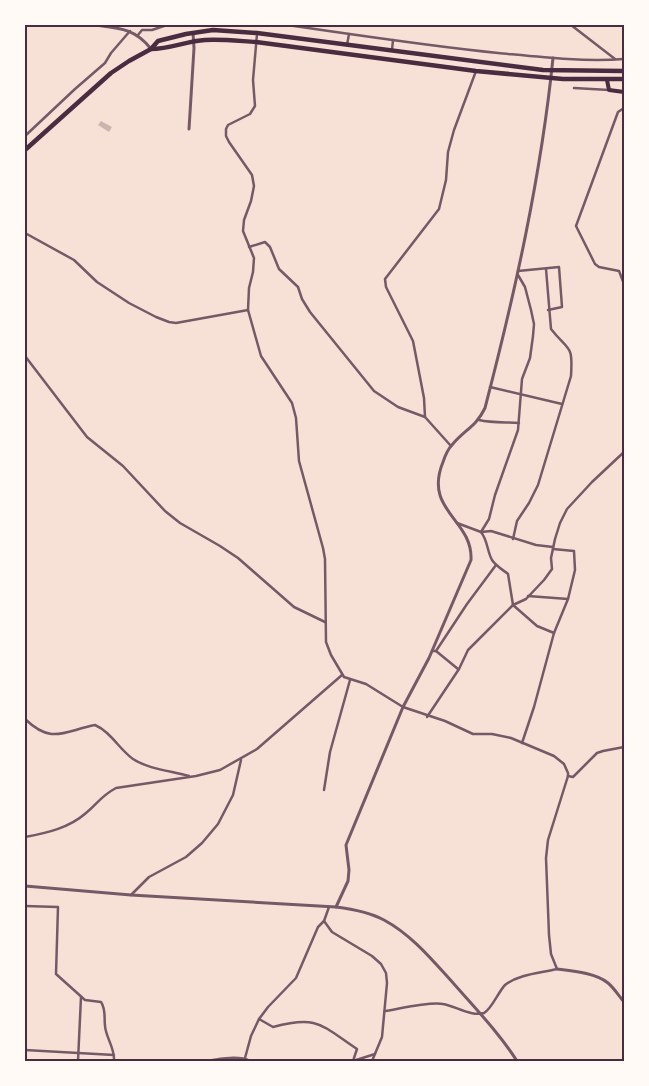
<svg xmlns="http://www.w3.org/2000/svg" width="649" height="1086" font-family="'Asap Condensed',sans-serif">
<rect width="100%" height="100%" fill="#f7e1d7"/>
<polygon fill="#ccb4b1" points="101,121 112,127 109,132 98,125"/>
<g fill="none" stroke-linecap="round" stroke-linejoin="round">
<g stroke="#755966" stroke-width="2.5">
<path d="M 287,25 C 357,35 428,46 498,53 C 540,57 582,62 624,59"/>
<polyline points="571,25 615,59"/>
<path d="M 257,34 L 253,80 L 255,106 L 250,114 L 228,125 L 226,129 L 226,136 L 229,142 L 252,175 L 254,186 L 251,201 L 244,220 L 243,231 L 254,258 L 253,272 L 249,288 L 248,310 L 261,356 L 292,403 L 296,418 L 299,461 L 323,548 L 325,559 L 326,642 L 331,655 L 344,677 L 366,684 L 403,707 L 445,721 L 473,734 L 492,734 L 511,738 L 554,756 L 564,764 L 568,773 L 568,776 L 548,840 L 546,858 L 549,935 L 551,954 L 557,969 C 541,973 519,974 505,985 C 499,991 491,1010 484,1013 C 472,1017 455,1006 443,1004 C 430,1001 399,1009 385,1011"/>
<polyline points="138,35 142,30 152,30 167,25"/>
<polyline points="347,45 349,34"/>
<polyline points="392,50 393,40"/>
<polyline points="574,88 609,90"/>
<polyline points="624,108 618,112 576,226 595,264 599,267 619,271 624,284"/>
<polyline points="25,136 75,89 105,63 111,53 130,31"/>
<polyline points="25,233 74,260 97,282 129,303 156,317 169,322 176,323 248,310"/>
<polyline points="249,247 265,242 270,247 279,269 298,287 302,299 310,312 374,391 398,407 425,417 451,446"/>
<polyline points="518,271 559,267 562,307 548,310"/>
<polyline points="25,356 87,437 123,466 165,511 180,523 220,546 238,558 294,607 325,622"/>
<polyline points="490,387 562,404"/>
<polyline points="425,417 424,398 413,341 386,287 385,279 439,209 446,180 448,152 454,130 476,71"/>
<path d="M 479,420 C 492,423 506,422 519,423"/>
<polyline points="457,523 481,532 491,531 536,545 553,547"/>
<polyline points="481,532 489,519 495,495 518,430 522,379 530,358 533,336 534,324 531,310 525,287 518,275"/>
<path d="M 481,532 C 488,541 487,551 492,560 C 496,566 503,570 508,574 L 513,605 L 537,626 L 554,633"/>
<path d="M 513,539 L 517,521 L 529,503 L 538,485 L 571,376 C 573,343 569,352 551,329 L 546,269"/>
<polyline points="528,596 568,599"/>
<polyline points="432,651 436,651 467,604 496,565"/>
<polyline points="436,651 458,669"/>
<polyline points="427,717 459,669 468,650 513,605 526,599 544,580 552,569 551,558 555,539 560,523 567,509 592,482 624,452"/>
<path d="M 25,719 C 52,745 64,731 95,725 C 111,732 119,749 133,759 C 148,769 171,771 189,776"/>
<polyline points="522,743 534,707 554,633 568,599 575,570 574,551 553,549"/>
<polyline points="568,776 573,777 597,753 603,751 624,747"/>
<polyline points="324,790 330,752 350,680"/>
<path d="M 25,837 C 47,833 69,828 86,813 C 98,803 101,796 116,788 L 196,776 L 220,770 L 257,749 L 342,675"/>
<polyline points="131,895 149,877 186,857 202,843 218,824 233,795 241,760"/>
<path d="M 25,906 L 58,907 L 56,974 L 85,1000 L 101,1002 C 106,1009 104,1017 105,1026 C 106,1038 115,1048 114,1061"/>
<polyline points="324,921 332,932 372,956 381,964 386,973 387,983 382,1037 372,1061"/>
<path d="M 259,1019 L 273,1027 C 318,1015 321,1025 357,1049 L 353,1061"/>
<polyline points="25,1050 114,1055"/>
<polyline points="245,1058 251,1036 259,1019 268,1007 296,978 318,927 324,921 329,907"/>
<polyline points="78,1061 81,997"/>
<path d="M 206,1061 C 218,1059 239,1055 250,1061"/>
<polyline points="353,1061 375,1054"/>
</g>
<g stroke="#755966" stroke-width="3">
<path d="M 94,25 C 118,28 135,28 151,49"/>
<polyline points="189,129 194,48 193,33"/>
<path d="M 25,886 L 131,895 L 336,907 C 352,909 369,912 384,920 C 412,935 433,961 454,984 C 476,1009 499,1033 517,1061"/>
<path d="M 336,907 L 348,881 L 349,870 L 346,845 L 403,707 L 429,658 L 471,560 C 473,519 423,511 443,462 C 445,456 448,449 452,445 C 464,430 476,427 485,408 C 515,293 541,176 553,58"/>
<path d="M 557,969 C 573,971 596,973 608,983 C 614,988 619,996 624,1002"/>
</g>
<polyline stroke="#4a2c40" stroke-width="4" points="607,80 609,90 624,92"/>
<g stroke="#4a2c40" stroke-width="4.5">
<path d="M 151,49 C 170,49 187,41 205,40 C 222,39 239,41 256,42 L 476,71 L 563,79 L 624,79"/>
<polyline points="25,150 111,73 129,61 151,49 158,41 186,34 213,30 257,33 543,70 624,71"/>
</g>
</g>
<rect width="649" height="1086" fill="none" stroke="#fffaf5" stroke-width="52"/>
<rect x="26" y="26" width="597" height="1034" fill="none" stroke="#4a2c40" stroke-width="2"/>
</svg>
